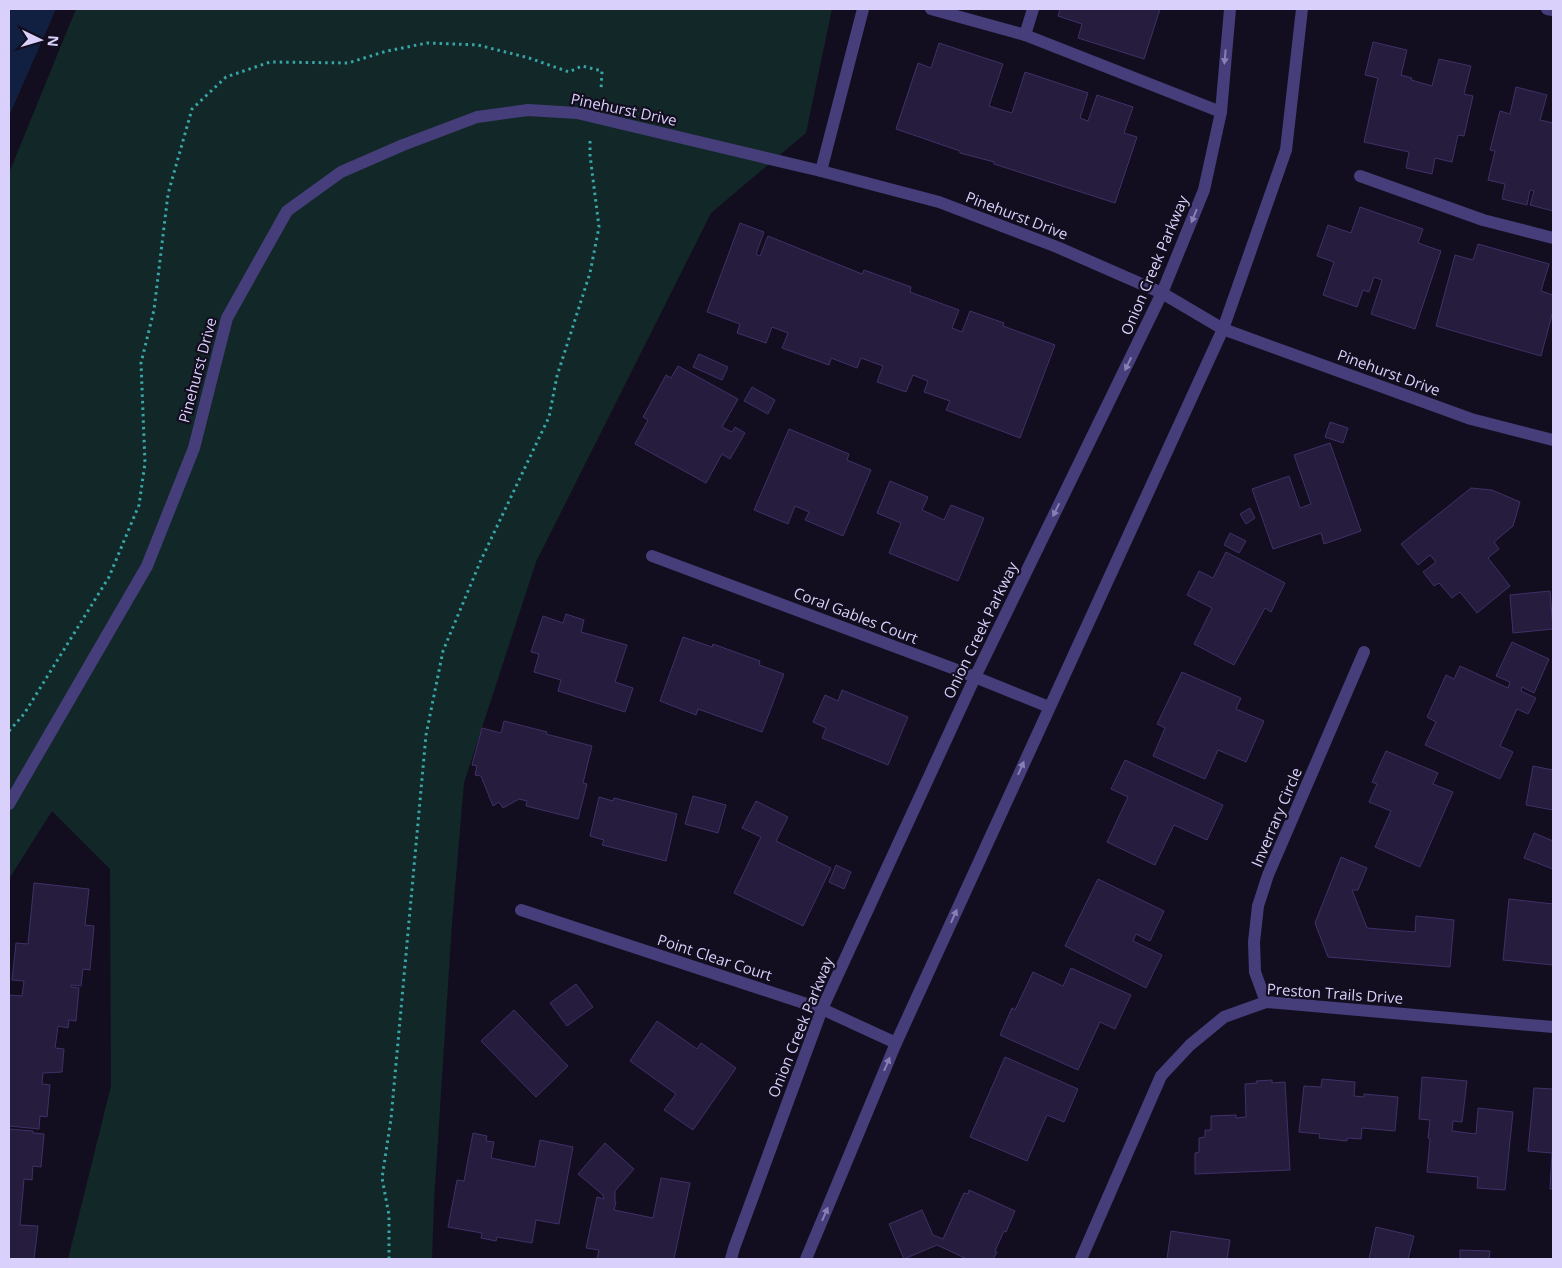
<svg xmlns="http://www.w3.org/2000/svg" width="1562" height="1268" font-family="'Open Sans',sans-serif">
<rect width="100%" height="100%" fill="#130e1f"/>
<polygon fill="#122728" points="76,9 832,9 806,133 711,213 536,562 464,783 452,923 434,1201 432,1259 68,1259 111,1086 110,869 52,811 9,879 9,173"/>
<polygon fill="#112040" points="9,9 56,9 9,116"/>
<g fill="#261c3e" stroke="#403068">
<polygon points="1060,9 1160,9 1144,59 1078,38 1082,24 1058,16"/>
<polygon points="1373,42 1407,50 1401,75 1412,78 1411,80 1432,86 1439,59 1471,66 1464,94 1473,96 1464,136 1458,135 1452,162 1435,158 1432,174 1406,168 1409,152 1364,142 1378,78 1365,75"/>
<polygon points="939,43 1003,64 989,106 1012,113 1025,72 1088,93 1080,118 1088,121 1097,95 1133,107 1124,133 1137,137 1115,203 994,164 994,162 960,153 960,151 896,129 918,63 931,68"/>
<polygon points="1516,87 1547,95 1540,120 1553,123 1553,211 1530,205 1534,191 1530,190 1527,205 1502,199 1505,184 1488,180 1495,151 1490,150 1500,111 1510,114"/>
<polygon points="1360,207 1423,229 1418,243 1441,251 1415,329 1371,314 1382,280 1374,277 1369,292 1363,290 1357,307 1323,295 1334,262 1317,256 1328,225 1351,233"/>
<polygon points="740,223 764,232 756,254 760,256 768,236 862,274 864,270 911,287 910,292 959,310 952,328 962,332 970,311 1004,323 1003,326 1055,345 1020,438 946,410 950,401 924,392 928,381 913,375 906,392 877,382 883,366 861,358 857,368 831,358 829,365 782,348 788,333 772,327 766,343 737,333 740,324 707,312"/>
<polygon points="1478,244 1549,264 1541,291 1553,295 1553,311 1541,356 1436,326 1455,255 1473,260"/>
<polygon points="699,354 728,367 722,380 693,367"/>
<polygon points="678,366 738,399 722,427 732,432 735,427 745,433 730,459 722,454 706,483 635,444 648,420 643,417 666,375 671,378"/>
<polygon points="752,387 775,400 768,414 744,401"/>
<polygon points="1330,422 1348,428 1343,443 1325,437"/>
<polygon points="789,429 849,454 847,460 871,470 843,536 805,520 809,512 795,506 788,524 754,510"/>
<polygon points="1330,443 1361,531 1324,544 1321,533 1273,549 1252,489 1289,476 1300,508 1311,504 1294,455"/>
<polygon points="890,481 928,497 922,510 944,520 951,505 984,518 958,581 889,553 901,523 877,513"/>
<polygon points="1471,488 1492,490 1520,502 1513,526 1494,542 1499,549 1488,558 1510,586 1477,613 1460,592 1452,598 1439,583 1434,586 1423,572 1436,562 1430,555 1418,565 1401,544"/>
<polygon points="1250,508 1255,518 1246,524 1240,514"/>
<polygon points="1230,533 1246,541 1239,553 1224,545"/>
<polygon points="1226,552 1285,583 1271,612 1265,608 1234,665 1194,644 1212,608 1187,595 1199,571 1213,578"/>
<polygon points="1550,591 1553,629 1513,633 1510,595"/>
<polygon points="566,614 584,620 581,632 627,645 615,682 633,688 625,712 558,691 561,680 534,672 539,654 531,652 543,616 563,623"/>
<polygon points="683,637 712,647 713,644 760,661 759,665 784,674 762,732 698,709 696,715 660,701"/>
<polygon points="1512,642 1549,659 1534,693 1522,687 1521,691 1536,698 1528,714 1517,709 1500,746 1513,752 1500,779 1425,745 1436,722 1427,717 1446,675 1454,679 1460,666 1508,688 1510,682 1496,676"/>
<polygon points="1182,672 1241,698 1236,709 1264,721 1246,762 1218,750 1205,779 1153,756 1165,728 1157,724"/>
<polygon points="842,690 908,717 888,765 822,738 826,728 813,722 825,695 838,701"/>
<polygon points="504,721 547,732 546,734 592,746 583,783 587,784 578,819 526,806 527,801 519,799 503,808 499,802 493,806 481,776 475,775 477,766 472,765 482,728 501,733"/>
<polygon points="1386,751 1438,773 1433,784 1453,792 1420,867 1375,847 1391,811 1369,802 1377,784 1372,782"/>
<polygon points="1125,760 1223,805 1207,840 1174,825 1155,865 1107,842 1128,797 1111,789"/>
<polygon points="1533,766 1553,770 1553,810 1526,805"/>
<polygon points="693,796 726,805 718,833 685,824"/>
<polygon points="599,797 613,801 614,798 677,814 666,861 602,845 604,840 590,836"/>
<polygon points="756,801 788,817 776,841 831,868 803,926 734,893 761,837 742,828"/>
<polygon points="1534,833 1553,841 1553,869 1524,858"/>
<polygon points="1341,857 1367,868 1358,890 1352,890 1367,928 1415,932 1416,916 1454,920 1450,967 1328,957 1315,923"/>
<polygon points="836,865 851,872 844,889 829,882"/>
<polygon points="1098,879 1164,911 1150,941 1136,934 1133,941 1162,955 1146,988 1065,946"/>
<polygon points="34,883 89,889 85,925 94,926 90,970 83,969 81,986 71,985 71,987 79,988 76,1021 69,1020 68,1028 58,1026 55,1048 64,1049 62,1072 43,1073 42,1084 50,1085 47,1117 40,1116 39,1129 9,1126 9,995 22,996 24,981 12,980 16,943 28,944"/>
<polygon points="1509,899 1553,904 1553,965 1503,960"/>
<polygon points="1071,968 1131,995 1115,1029 1100,1022 1078,1070 1000,1035 1012,1008 1015,1010 1033,972 1063,986"/>
<polygon points="576,984 593,1007 567,1026 550,1003"/>
<polygon points="514,1010 568,1066 536,1097 481,1041"/>
<polygon points="657,1021 697,1049 701,1043 736,1068 693,1130 664,1110 676,1094 630,1061"/>
<polygon points="1005,1057 1078,1089 1064,1122 1047,1115 1027,1161 970,1137"/>
<polygon points="1422,1077 1467,1081 1462,1122 1453,1121 1452,1131 1476,1134 1478,1108 1513,1112 1505,1190 1477,1188 1478,1177 1427,1172 1430,1139 1428,1138 1430,1120 1419,1119"/>
<polygon points="1322,1079 1355,1082 1354,1096 1364,1097 1364,1094 1398,1097 1395,1131 1362,1128 1361,1139 1347,1138 1347,1141 1319,1138 1320,1134 1299,1132 1304,1086 1321,1087"/>
<polygon points="1272,1080 1272,1083 1285,1082 1290,1170 1195,1174 1195,1153 1199,1152 1199,1138 1205,1137 1205,1130 1211,1130 1211,1116 1236,1115 1236,1118 1246,1117 1245,1084 1257,1083 1256,1081"/>
<polygon points="1534,1088 1553,1089 1553,1189 1550,1189 1552,1153 1528,1151"/>
<polygon points="9,1129 33,1131 33,1133 44,1134 41,1167 33,1166 32,1180 24,1179 20,1225 38,1226 34,1259 9,1259"/>
<polygon points="473,1133 487,1136 486,1141 494,1142 491,1158 535,1167 540,1140 573,1147 559,1224 536,1220 532,1243 497,1237 496,1241 481,1238 482,1233 448,1227 457,1180 464,1181"/>
<polygon points="605,1143 634,1169 615,1191 615,1202 616,1202 614,1210 653,1218 661,1178 690,1183 674,1259 597,1259 599,1250 586,1248 597,1197 604,1199 603,1195 578,1174"/>
<polygon points="969,1190 1015,1211 1006,1232 1004,1231 995,1251 997,1252 993,1259 967,1259 937,1245 904,1259 889,1224 922,1210 933,1235 943,1239 964,1193 968,1194"/>
<polygon points="1376,1227 1414,1236 1408,1259 1369,1259"/>
<polygon points="1171,1231 1230,1240 1227,1259 1167,1259"/>
<polygon points="1460,1250 1490,1251 1489,1259 1460,1259"/>
</g>
<g fill="none" stroke-linecap="round" stroke-linejoin="round">
<g stroke="#38a5a7" stroke-width="3" stroke-dasharray="2.5 4" stroke-linecap="butt">
<polyline points="9,731 24,714 109,577 139,505 145,463 141,363 154,310 168,194 192,109 226,77 270,62 348,63 387,51 427,43 478,45 529,58 569,72 582,66 602,71 601,90"/>
<polyline points="389,1259 389,1215 382,1178 391,1119 426,735 443,651 481,560 549,417 557,376 590,273 599,227 590,155 590,139"/>
</g>
<g stroke="#453e7a" stroke-width="12">
<polyline points="931,9 1025,35 1221,112"/>
<polyline points="1025,35 1033,9"/>
<polyline points="821,171 863,9"/>
<polyline points="1360,176 1483,220 1553,238"/>
</g>
<g stroke="#453e7a" stroke-width="12">
<polyline points="1547,9 1553,10"/>
<polyline points="652,556 960,671 1049,707"/>
<polyline points="9,804 147,566 194,448 227,318 287,211 341,172 403,145 477,117 528,110 577,113 821,171 939,202 1057,247 1162,293 1223,329 1471,419 1553,440"/>
<polyline points="521,910 822,1009 896,1043"/>
<polyline points="1266,1002 1255,972 1254,942 1258,906 1268,875 1364,652"/>
<polyline points="1081,1259 1161,1076 1190,1045 1224,1017 1266,1002 1553,1027"/>
</g>
<g stroke="#453e7a" stroke-width="12">
<polyline points="731,1259 734,1248 822,1009 975,677 1162,293 1204,190 1221,112 1230,9"/>
<polyline points="806,1259 896,1043 1223,329 1286,150 1302,9"/>
</g>
</g>
<defs><path id="oneway-solid" d="M-6-.8H1V-3.2L6.5 0L1 3.2V.8H-6Z" transform="scale(1.25)"/></defs>
<g fill="#8880b4">
<use href="#oneway-solid" transform="translate(1225 57) rotate(95)"/>
<use href="#oneway-solid" transform="translate(1194 216) rotate(112)"/>
<use href="#oneway-solid" transform="translate(1128 364) rotate(116)"/>
<use href="#oneway-solid" transform="translate(1056 510) rotate(116)"/>
<use href="#oneway-solid" transform="translate(1021 768) rotate(-66)"/>
<use href="#oneway-solid" transform="translate(954 916) rotate(-66)"/>
<use href="#oneway-solid" transform="translate(887 1064) rotate(-67)"/>
<use href="#oneway-solid" transform="translate(825 1214) rotate(-67)"/>
</g>
<g text-anchor="middle" dominant-baseline="central" stroke-width="4.5" stroke-linejoin="round" paint-order="stroke">
<g font-size="15" fill="#d9d1fb" stroke="#130e1f">
<text transform="translate(624 109) rotate(12)">Pinehurst Drive</text>
<text transform="translate(1017 215) rotate(21)">Pinehurst Drive</text>
<text transform="translate(1154 265) rotate(-67)">Onion Creek Parkway</text>
<text transform="translate(197 370) rotate(-75)">Pinehurst Drive</text>
<text transform="translate(1389 372) rotate(20)">Pinehurst Drive</text>
<text transform="translate(856 615) rotate(21)">Coral Gables Court</text>
<text transform="translate(980 630) rotate(-64)">Onion Creek Parkway</text>
<text transform="translate(1276 817) rotate(-67)">Inverrary Circle</text>
<text transform="translate(715 957) rotate(18)">Point Clear Court</text>
<text transform="translate(1335 993) rotate(4)">Preston Trails Drive</text>
<text transform="translate(800 1027) rotate(-68)">Onion Creek Parkway</text>
</g>
</g>
<rect width="1562" height="1268" fill="none" stroke="#d9d1fb" stroke-width="20"/>
<g transform="translate(40 40) rotate(95)" stroke="#130e1f" stroke-width="4" paint-order="stroke">
<path d="M0-4L9 19L0 12L-9 19Z" fill="#d9d1fb"/>
<text y="-8" font-size="14" font-weight="bold" text-anchor="middle" fill="#d9d1fb">N</text>
</g>
</svg>
